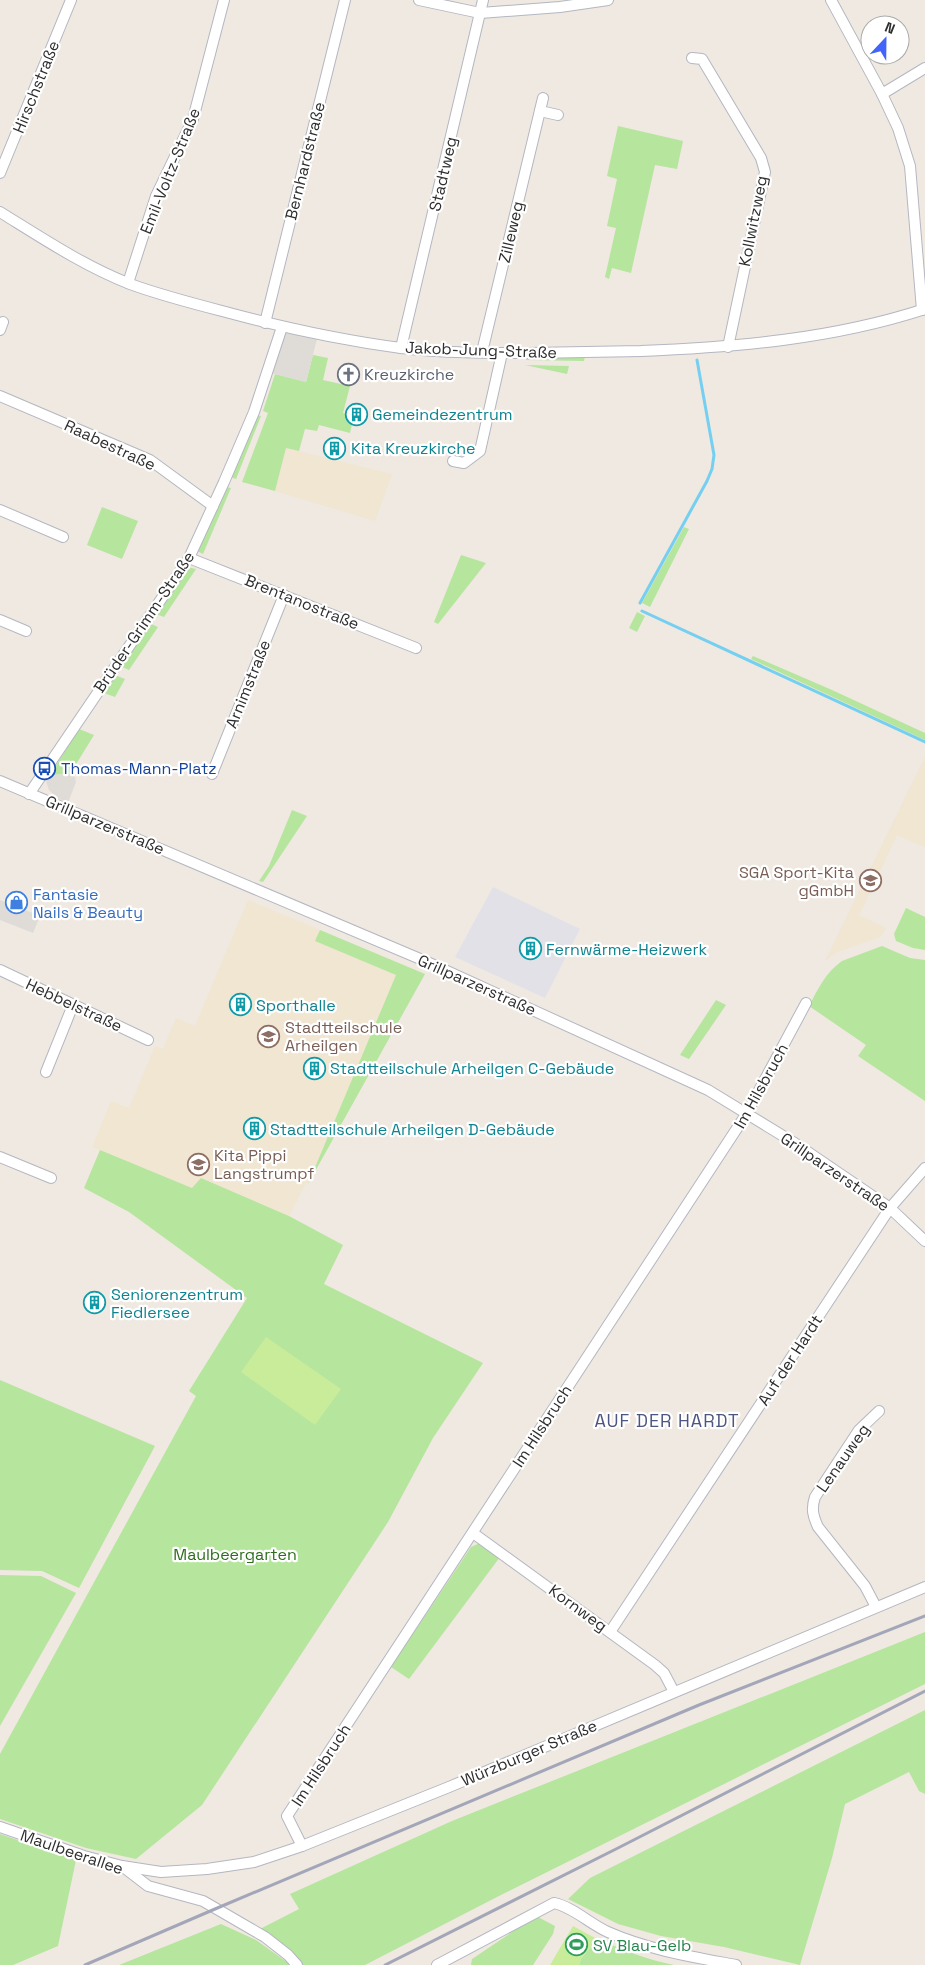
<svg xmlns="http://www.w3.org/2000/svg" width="925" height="1965" font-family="'Space Grotesk',sans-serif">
<rect width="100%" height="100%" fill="#efe9e1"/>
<polygon fill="#e3e1e8" points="493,887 580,929 545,998 455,957"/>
<g fill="#f0e6d1">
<polygon points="286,448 392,474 375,521 275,491"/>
<polygon points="925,757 925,844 924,847 897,835 859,915 886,928 880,937 835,953 825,961"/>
<polygon points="248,900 320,930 316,941 396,975 308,1184 306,1183 289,1216 201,1178 193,1188 92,1147 111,1101 129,1108 155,1046 163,1049 176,1018 195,1026"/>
</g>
<g fill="#b6e59e">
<polygon points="618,126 683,141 677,169 655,165 631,273 612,268 609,279 605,277 616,228 607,226 617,179 607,176"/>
<polygon points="313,355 328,358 323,380 350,386 343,413 354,416 350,433 319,425 317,431 305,429 299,451 286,448 275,491 242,482 268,413 263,411 275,374 306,382"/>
<polygon points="585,356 584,361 526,360 526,357"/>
<polygon points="525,365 569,366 567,374"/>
<polygon points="256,415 261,416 236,479 230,477"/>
<polygon points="226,487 231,488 203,554 197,551"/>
<polygon points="102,507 138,521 122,559 87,545"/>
<polygon points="684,527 689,529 650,607 642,603"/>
<polygon points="461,555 486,563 438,624 434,622"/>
<polygon points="188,567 196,569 164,617 156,614"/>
<polygon points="637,612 645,616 637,632 629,628"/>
<polygon points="149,623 158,627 129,670 120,666"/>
<polygon points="753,656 832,690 925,733 925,740 751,659"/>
<polygon points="115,675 125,679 115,697 104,693"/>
<polygon points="79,729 94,735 70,774 50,775"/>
<polygon points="292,810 307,816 263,882 259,881 269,866"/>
<polygon points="906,908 925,917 925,950 913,948 896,941 894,934"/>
<polygon points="320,930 425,974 308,1184 396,975 315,941"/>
<path d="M 882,946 L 910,958 L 925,960 L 925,1101 L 858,1056 L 866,1045 L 809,1006 C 818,989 826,972 842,961 Z"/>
<polygon points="716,1000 726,1005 689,1059 680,1055"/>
<polygon points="100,1150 192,1188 201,1178 289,1216 343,1245 324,1284 483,1363 433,1438 388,1522 202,1805 136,1859 86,1848 0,1819 0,1754 196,1396 189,1391 247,1298 129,1212 84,1188"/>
<polygon points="0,1380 155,1446 79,1588 42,1571 0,1570"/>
<polygon points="480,1543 500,1557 409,1679 391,1667 471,1547"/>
<polygon points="0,1575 41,1576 76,1593 0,1726"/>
<polygon points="925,1632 925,1684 497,1897 365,1965 303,1965 260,1929 299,1909 290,1894 452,1821"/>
<polygon points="925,1710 925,1794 919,1791 909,1772 845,1804 832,1858 800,1965 724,1947 661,1936 618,1924 568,1899 590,1878"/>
<polygon points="0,1834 76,1860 58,1946 13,1965 0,1965"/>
<polygon points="536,1916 555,1926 553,1934 533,1965 471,1965 472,1959"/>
<polygon points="221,1924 256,1940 291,1965 119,1965"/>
<path d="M 597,1939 C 622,1949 647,1960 674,1965 L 579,1965 L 581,1959 Z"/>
</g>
<g fill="#c9ec9a">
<polygon points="266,1337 341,1389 315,1425 241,1372"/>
<polygon points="573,1926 597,1939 581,1959 579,1965 550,1965"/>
</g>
<g fill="#dfdcd8">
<polygon points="284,331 317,339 306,382 271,373"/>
<polygon points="47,773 50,775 70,774 75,777 76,782 68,803 57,798 49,790 46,781"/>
<polygon points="0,900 40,916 33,933 0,920"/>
</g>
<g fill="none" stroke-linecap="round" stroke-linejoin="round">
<g stroke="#75cff0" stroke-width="3">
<polyline points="640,603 707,481 712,469 714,455 697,360"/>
<polyline points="642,611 925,742"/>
</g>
<defs>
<g id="street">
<polyline points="419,0 480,13 560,7 608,0"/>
<polyline points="831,0 882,94 898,128 910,166 922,310"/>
<polyline points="692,58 702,59 761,158 765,172 728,347"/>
<polyline points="882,94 925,68"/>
<polyline points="540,111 558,115"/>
<polyline points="0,173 71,0"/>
<path d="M 0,212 C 42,238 84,266 130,284 C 160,295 191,303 222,311 C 281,327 340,340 401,348 C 443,353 487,353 530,353 C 567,352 604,352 641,351 C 737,347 833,339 925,309"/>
<polyline points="128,283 156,196 193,119 224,0"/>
<polyline points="265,323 345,0"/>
<polyline points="0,330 3,322"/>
<polyline points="401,348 483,0"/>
<polyline points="482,352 543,98"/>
<polyline points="0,396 150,460 213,506"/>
<polyline points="453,461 464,463 480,451 502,353"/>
<polyline points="0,510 63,537"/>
<polyline points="189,558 416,648"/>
<polyline points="0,620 26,631"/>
<polyline points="212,774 284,595"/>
<polyline points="0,781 425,961 708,1090 793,1142 890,1208 925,1241"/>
<polyline points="29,794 189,558 224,482 254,412 282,327"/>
<polyline points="0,970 148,1040"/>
<polyline points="46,1072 73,1005"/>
<polyline points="0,1157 51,1178"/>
<polyline points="473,1533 655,1665 664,1673 674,1692"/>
<path d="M 876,1607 L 865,1586 L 818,1527 C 813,1516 811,1509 815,1497 L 859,1430 L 879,1411"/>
<polyline points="610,1632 890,1208 925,1168"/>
<polyline points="0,1827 84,1856 122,1866 148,1886 203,1901 265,1937 288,1955 297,1965"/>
<polyline points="302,1846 287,1816 747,1113 806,1003"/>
<polyline points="122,1866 161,1872 207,1869 254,1862 302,1846 449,1787 925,1587"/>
<path d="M 437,1965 L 554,1903 C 573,1907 590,1924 608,1932 C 649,1950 693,1957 736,1965"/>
</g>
</defs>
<use href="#street" stroke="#b4b7c1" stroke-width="12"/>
<use href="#street" stroke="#fff" stroke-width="10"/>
<g stroke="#a3a6b8" stroke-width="3">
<polyline points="85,1965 215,1909 699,1705 925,1616"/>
<polyline points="385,1965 618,1848 925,1691"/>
</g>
</g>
<defs>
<symbol id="church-ring" viewBox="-11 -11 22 22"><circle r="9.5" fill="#fff" stroke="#6b7280" stroke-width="1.5"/><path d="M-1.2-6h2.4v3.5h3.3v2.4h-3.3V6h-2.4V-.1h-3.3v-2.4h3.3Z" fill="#6b7280"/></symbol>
<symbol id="building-ring" viewBox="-11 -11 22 22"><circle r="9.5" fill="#fff" stroke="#0f9aa8" stroke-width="1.5"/><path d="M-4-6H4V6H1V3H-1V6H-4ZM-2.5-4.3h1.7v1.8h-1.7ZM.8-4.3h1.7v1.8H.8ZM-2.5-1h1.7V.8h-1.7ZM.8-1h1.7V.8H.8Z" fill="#0f9aa8"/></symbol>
<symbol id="bus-ring" viewBox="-11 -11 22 22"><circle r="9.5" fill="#fff" stroke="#1a4fb4" stroke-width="1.5"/><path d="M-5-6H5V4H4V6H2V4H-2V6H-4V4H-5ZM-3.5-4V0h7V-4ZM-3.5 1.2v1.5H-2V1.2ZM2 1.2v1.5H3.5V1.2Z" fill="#1a4fb4"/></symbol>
<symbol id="school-ring" viewBox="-11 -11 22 22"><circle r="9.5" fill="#fff" stroke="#8d6e63" stroke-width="1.5"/><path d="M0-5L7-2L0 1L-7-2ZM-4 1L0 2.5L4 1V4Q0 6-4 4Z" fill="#8d6e63"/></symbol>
<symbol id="shop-ring" viewBox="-11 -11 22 22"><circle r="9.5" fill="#fff" stroke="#3f7fe0" stroke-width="1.5"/><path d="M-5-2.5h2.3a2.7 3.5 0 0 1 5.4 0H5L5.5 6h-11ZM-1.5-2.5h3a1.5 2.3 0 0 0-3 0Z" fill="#3f7fe0"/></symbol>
<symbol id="stadium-ring" viewBox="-11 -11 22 22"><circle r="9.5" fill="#fff" stroke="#2e9e5b" stroke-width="1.5"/><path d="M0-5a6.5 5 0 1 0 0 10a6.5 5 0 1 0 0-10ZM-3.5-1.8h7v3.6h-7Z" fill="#2e9e5b"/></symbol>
</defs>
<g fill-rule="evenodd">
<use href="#church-ring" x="336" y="362" width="25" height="25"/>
<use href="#building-ring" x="344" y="402" width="25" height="25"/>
<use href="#building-ring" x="322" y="436" width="25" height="25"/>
<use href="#bus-ring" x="32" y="756" width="25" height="25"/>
<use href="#school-ring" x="858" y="868" width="25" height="25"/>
<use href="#shop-ring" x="4" y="890" width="25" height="25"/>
<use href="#building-ring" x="518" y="936" width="25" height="25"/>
<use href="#building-ring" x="228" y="992" width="25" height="25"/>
<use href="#school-ring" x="256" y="1024" width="25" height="25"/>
<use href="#building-ring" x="302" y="1056" width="25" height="25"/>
<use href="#building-ring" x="242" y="1116" width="25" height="25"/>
<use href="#school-ring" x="186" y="1152" width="25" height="25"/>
<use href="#building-ring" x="82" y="1290" width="25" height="25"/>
<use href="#stadium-ring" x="564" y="1932" width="25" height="25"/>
</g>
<g text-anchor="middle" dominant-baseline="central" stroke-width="4.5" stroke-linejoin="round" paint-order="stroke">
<g font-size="16" fill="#2e2e2e" stroke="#fff">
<text transform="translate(36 87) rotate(-68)">Hirschstraße</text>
<text transform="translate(305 161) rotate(-76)">Bernhardstraße</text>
<text transform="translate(170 171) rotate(-68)">Emil-Voltz-Straße</text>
<text transform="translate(443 174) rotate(-77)">Stadtweg</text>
<text transform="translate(753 221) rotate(-79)">Kollwitzweg</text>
<text transform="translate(511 232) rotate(-77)">Zilleweg</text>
<text transform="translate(481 350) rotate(2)">Jakob-Jung-Straße</text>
<text transform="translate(110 445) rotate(25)">Raabestraße</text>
<text transform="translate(302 602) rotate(22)">Brentanostraße</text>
<text transform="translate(144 622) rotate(-56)">Brüder-Grimm-Straße</text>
<text transform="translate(248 684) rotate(-68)">Arnimstraße</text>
<text transform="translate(105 825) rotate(23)">Grillparzerstraße</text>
<text transform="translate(477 985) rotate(24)">Grillparzerstraße</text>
<text transform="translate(74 1005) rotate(25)">Hebbelstraße</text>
<text transform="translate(761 1086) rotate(-61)">Im Hilsbruch</text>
<text transform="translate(835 1172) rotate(34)">Grillparzerstraße</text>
<text transform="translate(790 1360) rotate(-57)">Auf der Hardt</text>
<text transform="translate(542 1426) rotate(-57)">Im Hilsbruch</text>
<text transform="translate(843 1458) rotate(-55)">Lenauweg</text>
<text transform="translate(578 1608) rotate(36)">Kornweg</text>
<text transform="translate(529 1753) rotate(-23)">Würzburger Straße</text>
<text transform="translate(321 1765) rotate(-57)">Im Hilsbruch</text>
<text transform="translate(72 1852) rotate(19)">Maulbeerallee</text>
</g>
<g font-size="16" fill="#5b616d" stroke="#fff" text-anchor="start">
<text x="364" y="374">Kreuzkirche</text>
</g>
<g font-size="16" fill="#0d838f" stroke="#fff" text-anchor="start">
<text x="372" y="414">Gemeindezentrum</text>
<text x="351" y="448">Kita Kreuzkirche</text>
<text x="546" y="949">Fernwärme-Heizwerk</text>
<text x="256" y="1005">Sporthalle</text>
<text x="330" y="1068">Stadtteilschule Arheilgen C-Gebäude</text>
<text x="270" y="1129">Stadtteilschule Arheilgen D-Gebäude</text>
<text x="111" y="1294">Seniorenzentrum<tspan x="111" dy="18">Fiedlersee</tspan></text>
</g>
<g font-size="16" fill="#164399" stroke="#fff" text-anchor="start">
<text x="61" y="768">Thomas-Mann-Platz</text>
</g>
<g font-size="16" fill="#785e54" stroke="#fff" text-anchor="start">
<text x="854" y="872" text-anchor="end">SGA Sport-Kita<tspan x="854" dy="18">gGmbH</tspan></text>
<text x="285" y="1027">Stadtteilschule<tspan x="285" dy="18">Arheilgen</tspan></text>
<text x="214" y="1155">Kita Pippi<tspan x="214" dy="18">Langstrumpf</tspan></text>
</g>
<g font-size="16" fill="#366cbe" stroke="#fff" text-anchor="start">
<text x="33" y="894">Fantasie<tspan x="33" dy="18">Nails &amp; Beauty</tspan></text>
</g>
<g font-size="16" fill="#2c6e1b" stroke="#fff">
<text x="235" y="1554">Maulbeergarten</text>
</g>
<g font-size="16" fill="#27864d" stroke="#fff" text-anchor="start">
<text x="593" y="1945">SV Blau-Gelb</text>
</g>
<g font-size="18" letter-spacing="1" fill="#4d5680" stroke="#fff">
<text x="667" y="1420">AUF DER HARDT</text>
</g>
</g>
<g transform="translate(885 40) rotate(22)"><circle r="24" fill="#ffffff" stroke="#ababab"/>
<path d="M0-4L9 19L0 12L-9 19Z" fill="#4264fb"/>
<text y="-8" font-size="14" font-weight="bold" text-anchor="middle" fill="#2e2e2e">N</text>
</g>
</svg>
